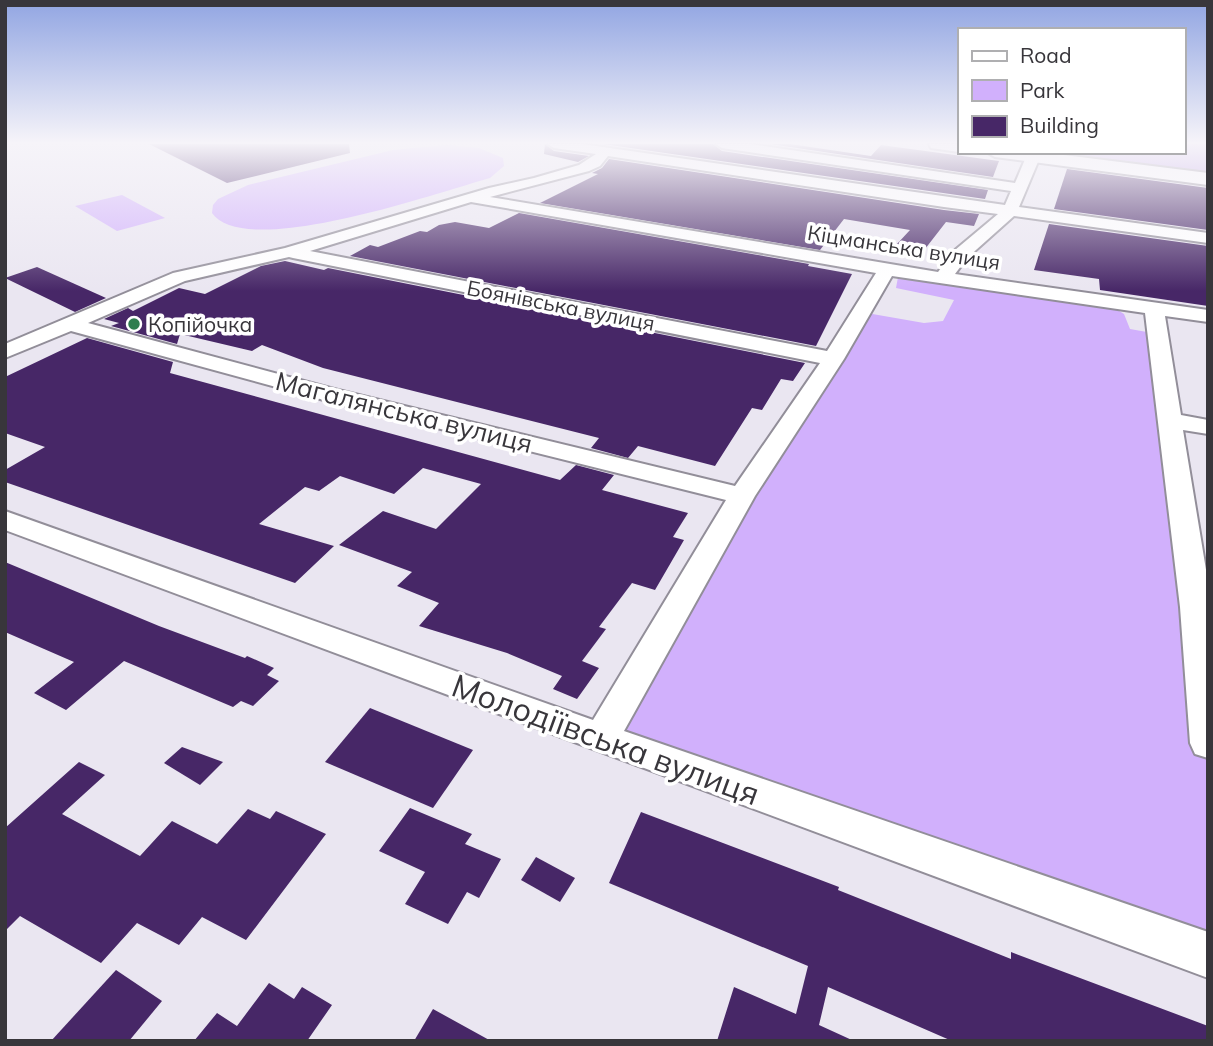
<svg xmlns="http://www.w3.org/2000/svg" width="1213" height="1046" font-family="Mulish,sans-serif">
<rect width="100%" height="100%" fill="#eae6f1"/>
<g fill="#d1b0fc">
<path d="M 447,145 L 479,148 L 503,158 L 504,166 L 490,178 C 442,191 245,261 212,213 L 213,205 L 218,199 L 248,185 L 393,150 Z"/>
<polygon points="122,195 165,218 117,231 75,206"/>
<polygon points="907,276 1116,309 1124,314 1130,329 1158,334 1208,731 1208,957 600,738 861,312 924,323 943,321 954,300 896,288 898,277"/>
</g>
<polygon fill="#bd9ce7" points="1183,144 1208,144 1208,180 1034,158 1042,152 1183,152"/>
<g fill="#472767">
<polygon points="149,144 349,144 350,153 227,183"/>
<polygon points="545,144 554,151 589,156 578,162 544,154"/>
<polygon points="603,144 713,144 722,151 988,190 985,199"/>
<polygon points="770,144 790,144 871,156 881,145 999,161 993,177"/>
<polygon points="609,159 944,210 979,214 974,226 946,222 925,249 897,244 910,230 844,219 820,250 540,203 598,174 592,173 602,168"/>
<polygon points="1067,169 1208,188 1208,230 1054,209"/>
<polygon points="519,213 809,264 808,266 852,274 816,346 350,256 370,245 378,247 420,231 427,232 439,225 455,222 489,228"/>
<polygon points="1049,224 1208,246 1208,306 1100,290 1099,279 1034,270"/>
<polygon points="285,261 324,270 328,268 805,363 793,381 781,379 762,410 752,408 715,466 638,446 628,458 591,448 599,438 323,368 262,345 252,351 180,334 177,344 111,326 119,323 104,319 128,308 133,311 179,288 205,294 261,266"/>
<polygon points="37,267 106,298 75,312 5,278"/>
<polygon points="87,338 173,362 170,373 560,480 576,465 614,475 602,490 688,513 673,537 684,540 655,590 632,583 599,627 606,629 582,661 599,668 577,699 553,689 562,676 507,653 419,626 439,603 397,586 412,572 339,545 383,511 436,529 481,484 423,468 394,494 340,476 319,491 305,487 259,524 334,546 295,583 5,482 5,470 45,447 5,433 5,377"/>
<polygon points="5,562 159,626 245,658 247,656 274,668 267,675 279,681 253,706 241,701 233,707 124,661 66,710 34,693 74,662 5,632"/>
<polygon points="370,708 473,750 433,808 325,762"/>
<polygon points="182,747 223,762 200,785 164,763"/>
<polygon points="79,762 105,775 62,814 140,856 172,821 217,844 248,809 270,819 276,811 326,834 246,940 202,917 179,945 137,923 101,963 20,916 5,931 5,828"/>
<polygon points="410,808 472,834 465,844 501,859 479,898 467,892 448,924 405,904 425,872 379,851"/>
<polygon points="641,812 839,887 838,890 1011,959 1011,952 1208,1026 1208,1041 952,1041 828,987 819,1025 854,1041 717,1041 734,987 796,1014 808,966 609,883"/>
<polygon points="536,857 575,878 560,902 521,880"/>
<polygon points="116,970 162,1001 129,1041 51,1041"/>
<polygon points="269,983 294,999 302,987 332,1005 307,1041 194,1041 217,1013 237,1026"/>
<polygon points="433,1009 491,1041 414,1041"/>
</g>
<g fill="none" stroke-linecap="round" stroke-linejoin="round">
<defs>
<path id="minor" d="M 548,144 L 582,144 L 1005,205 L 1011,191 L 722,148 L 716,144 L 750,144 L 1015,183 L 1026,157 L 1033,153 L 1040,157 L 1019,207 L 1208,233 L 1208,243 L 1014,216 L 967,258 L 955,274 L 1208,310 L 1208,322 L 1165,316 L 1181,415 L 1208,420 L 1208,434 L 1183,430 L 1208,582 L 1208,758 L 1195,754 L 1190,743 L 1180,607 L 1145,313 L 892,276 L 844,359 L 755,496 L 624,731 L 1208,932 L 1208,978 L 5,530 L 5,511 L 593,720 L 726,500 L 320,399 L 71,331 L 5,358 L 5,344 L 173,273 L 285,248 L 489,188 L 534,178 L 579,165 L 596,154 L 554,148 ZM 608,156 L 944,207 L 998,214 L 955,250 L 938,272 L 490,197 L 589,171 L 600,166 ZM 471,202 L 876,273 L 827,351 L 310,251 ZM 289,257 L 293,258 L 820,363 L 735,486 L 334,389 L 88,323 L 185,281 Z"/>
<g id="primary">
<polygon points="929,144 959,144 959,152 931,148"/>
<polygon points="986,152 1040,152 1208,173 1208,185 995,157"/>
</g>
</defs>
<use href="#minor" stroke="#928e99" stroke-width="4"/>
<use href="#primary" stroke="#928e99" stroke-width="4"/>
<use href="#minor" fill="#fff" fill-rule="evenodd"/>
<use href="#primary" fill="#fff" fill-rule="evenodd"/>
</g>
<linearGradient id="sky" x2="0" y2="1"><stop stop-color="#91a5e2"/><stop offset="0.49" stop-color="#f6f4f9"/><stop offset="1" stop-color="#f6f4f9" stop-opacity="0"/></linearGradient>
<rect width="1213" height="291" fill="url(#sky)"/>
<circle fill="#2e7d4e" stroke="#fff" stroke-width="2.5" cx="134" cy="324" r="7"/>
<g text-anchor="middle" dominant-baseline="central" stroke-width="7" stroke-linejoin="round" paint-order="stroke">
<g font-size="21" fill="#38363b" stroke="#fff">
<text transform="translate(904 247) rotate(9)">Кіцманська вулиця</text>
<text transform="translate(561 305) rotate(11)">Боянівська вулиця</text>
</g>
<g font-size="21" fill="#38363b" stroke="#fff" text-anchor="start">
<text x="148" y="324">Копійочка</text>
</g>
<g font-size="26" fill="#38363b" stroke="#fff">
<text transform="translate(404 412) rotate(14)">Магалянська вулиця</text>
</g>
<g font-size="32" fill="#38363b" stroke="#fff">
<text transform="translate(606 739) rotate(20)">Молодіївська вулиця</text>
</g>
</g>
<rect width="1213" height="1046" fill="none" stroke="#38363b" stroke-width="14"/>
<rect x="958" y="28" width="228" height="126" fill="#ffffff" stroke="#afafb1" stroke-width="2"/>
<rect x="972" y="51" width="35" height="10" fill="#ffffff" stroke="#afafb1" stroke-width="2"/>
<text x="1020" y="63" font-size="21" fill="#38363b">Road</text>
<rect x="972" y="80" width="35" height="21" fill="#d1b0fc" stroke="#afafb1" stroke-width="2"/>
<text x="1020" y="98" font-size="21" fill="#38363b">Park</text>
<rect x="972" y="116" width="35" height="21" fill="#472767" stroke="#afafb1" stroke-width="2"/>
<text x="1020" y="133" font-size="21" fill="#38363b">Building</text>
</svg>
